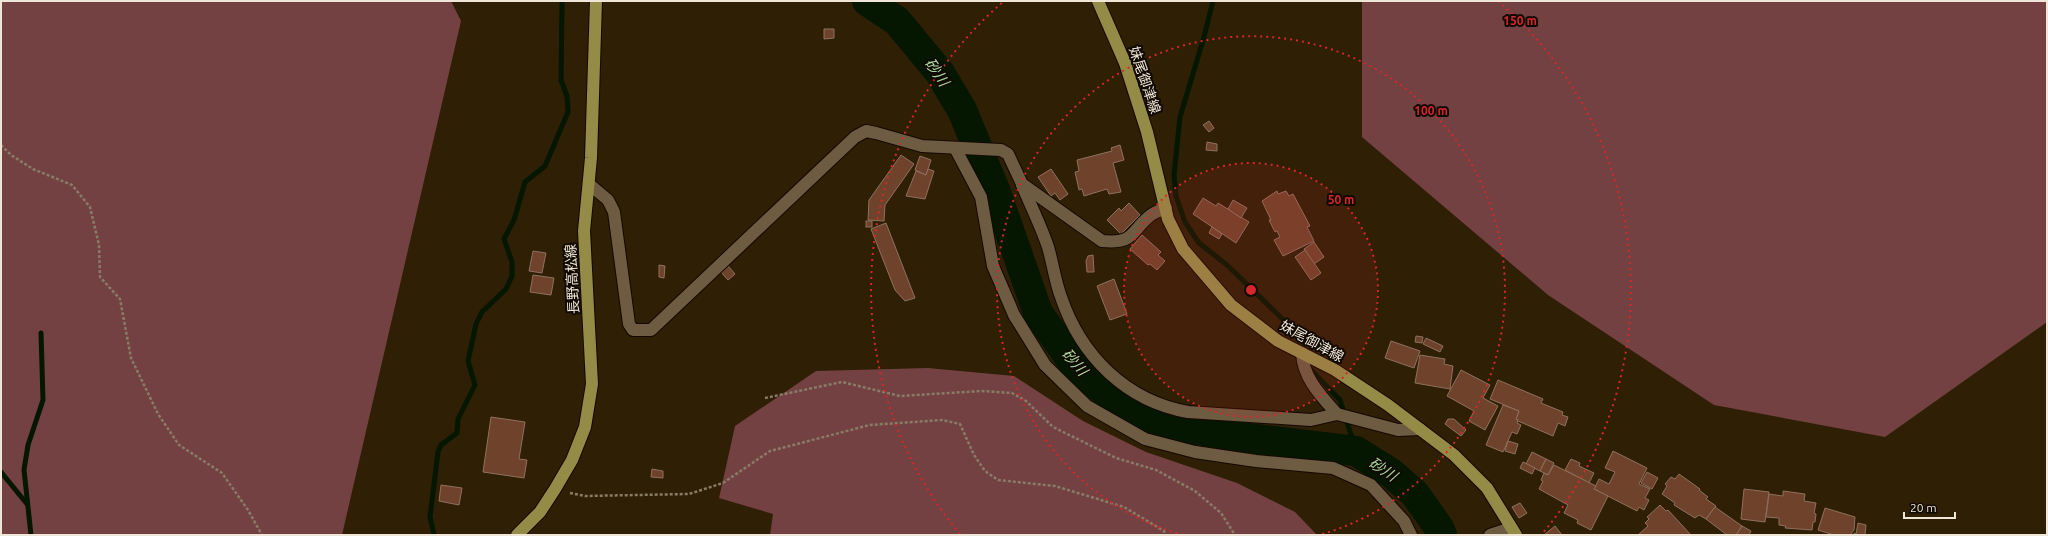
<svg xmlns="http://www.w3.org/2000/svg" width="2048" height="536" font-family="Ubuntu,'Noto Sans JP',sans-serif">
<rect width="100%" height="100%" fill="#2e1f05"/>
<g fill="#734141">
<polygon points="1,1 451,1 461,21 342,535 1,535"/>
<polygon points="1362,1 2047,1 2047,322 1885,437 1714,405 1548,295 1362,137"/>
<polygon points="928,368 1014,376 1083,421 1146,452 1237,483 1295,512 1317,535 770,535 773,514 719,498 735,426 816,371"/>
</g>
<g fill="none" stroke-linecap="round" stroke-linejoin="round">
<g stroke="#051700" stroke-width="5">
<polyline points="1213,1 1204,37 1180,117 1174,175 1176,196 1185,222 1199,243 1227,265 1303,339"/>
<polyline points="1310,369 1340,400 1356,451"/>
<polyline points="1,472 27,504"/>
<polyline points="31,535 24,470 28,445 43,400 41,333"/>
<polyline points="434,535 430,517 438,452 441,445 457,433 458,419 475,385 468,361 476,324 482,312 506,289 512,276 512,262 504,239 514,220 525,182 545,166 568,112 567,96 561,80 562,1"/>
</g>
<polyline stroke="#051700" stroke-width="30" points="867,1 897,21 940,73 962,110 995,190 1038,313 1076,367 1115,400 1163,424 1232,436 1356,451 1391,473 1415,494 1439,528 1442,535"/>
</g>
<g fill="#6f432b" stroke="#8f7060">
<polygon points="824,29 834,29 834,38 824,39"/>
<polygon points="1209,121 1214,128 1209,132 1203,125"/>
<polygon points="1207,142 1217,144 1217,151 1206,150"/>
<polygon points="1120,145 1124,160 1113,163 1121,192 1109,194 1107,189 1084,196 1082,189 1079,190 1075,172 1079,171 1077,160 1112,151 1111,148"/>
<polygon points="901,155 914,164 885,205 884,221 868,220 869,200"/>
<polygon points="920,156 931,160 926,175 915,170"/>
<polygon points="928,169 934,171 925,199 906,196 916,171 926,175"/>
<polygon points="1051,169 1068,194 1060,200 1055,193 1051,196 1038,177"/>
<polygon points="1277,191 1278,194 1286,191 1289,196 1293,194 1310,226 1307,227 1314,241 1283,256 1274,240 1280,237 1277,231 1275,232 1269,220 1271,220 1262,201"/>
<polygon points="1203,198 1216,206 1218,203 1249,222 1236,243 1193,214"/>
<polygon points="1233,200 1247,208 1241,218 1228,209"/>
<polygon points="1129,203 1140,215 1121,234 1107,220 1119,208 1121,211"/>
<rect x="866" y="221" width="6" height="6"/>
<polygon points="886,223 915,298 905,301 895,290 871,229"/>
<polygon points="1212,227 1222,234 1219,239 1209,233"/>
<polygon points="1142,235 1161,252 1158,255 1165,261 1157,270 1150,264 1148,265 1130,249"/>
<polygon points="1314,242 1324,257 1314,264 1304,249"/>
<polygon points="1305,250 1321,273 1311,280 1295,257"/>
<polygon points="533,251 546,253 542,273 529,271"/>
<polygon points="1093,255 1094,272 1087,272 1086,261 1088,256"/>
<polygon points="659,265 665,266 664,278 659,277"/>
<polygon points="728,266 735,274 728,280 721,272"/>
<polygon points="533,275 554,278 551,295 530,292"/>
<polygon points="1114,279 1127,314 1110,320 1097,286"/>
<polygon points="1416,336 1423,337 1422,343 1415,342"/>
<polygon points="1426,338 1443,346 1440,352 1423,344"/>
<polygon points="1391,341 1420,351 1414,368 1385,358"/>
<polygon points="1420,355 1445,359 1444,364 1453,366 1450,389 1415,383"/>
<polygon points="1461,370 1490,385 1483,398 1498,406 1485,430 1469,421 1474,411 1447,396"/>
<polygon points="1498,380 1543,399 1541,403 1563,412 1562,415 1568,417 1565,426 1558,423 1553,436 1518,421 1516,419 1519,411 1490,399"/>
<polygon points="1503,405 1519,411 1516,419 1518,420 1517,423 1521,425 1517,434 1512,432 1503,452 1486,445"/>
<polygon points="491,417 525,422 519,459 527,460 524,478 483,472"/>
<polygon points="1448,419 1454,419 1466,430 1461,436 1445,424"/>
<polygon points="1508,441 1518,444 1515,454 1505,451"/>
<polygon points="1613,451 1647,468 1639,484 1650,489 1645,498 1649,500 1644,510 1639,507 1637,511 1594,489 1599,479 1609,484 1615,472 1605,468"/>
<polygon points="1532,452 1546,459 1540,471 1526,464"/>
<polygon points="1546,459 1554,463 1548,475 1540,471"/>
<polygon points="1571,459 1580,463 1579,466 1594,473 1589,483 1565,470"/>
<polygon points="1523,462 1535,468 1532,474 1520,468"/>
<polygon points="1554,465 1596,486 1594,489 1608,496 1591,530 1577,523 1578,520 1564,513 1568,505 1539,489 1543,481 1541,480 1544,473 1548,475"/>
<polygon points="652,469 663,471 663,478 651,477"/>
<polygon points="1647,472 1658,478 1652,489 1641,483"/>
<polygon points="1679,474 1700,489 1699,490 1708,497 1706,499 1716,506 1706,519 1699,515 1695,518 1674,505 1675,503 1662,494 1667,486 1665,484 1671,477 1675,479"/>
<polygon points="441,485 462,488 459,505 439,501"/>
<polygon points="1744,489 1769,492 1765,522 1741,519"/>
<polygon points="1783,491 1805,494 1804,501 1816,503 1814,513 1816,514 1815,522 1813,522 1812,530 1785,528 1786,526 1779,525 1779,518 1766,517 1769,494 1783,496"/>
<polygon points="1520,503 1527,513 1519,518 1512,507"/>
<polygon points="1660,505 1666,511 1668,510 1691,535 1638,535 1648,526 1645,523 1649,519 1647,517"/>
<polygon points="1715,507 1742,526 1736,535 1727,535 1706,519"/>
<polygon points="1825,508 1855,517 1854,530 1850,535 1834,535 1818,530"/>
<polygon points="1858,523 1866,525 1865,535 1854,535 1854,533 1856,534"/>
<polygon points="1555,526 1562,535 1544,535"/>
<polygon points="1742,526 1751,531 1749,535 1736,535"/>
</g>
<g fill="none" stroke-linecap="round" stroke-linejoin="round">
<defs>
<g id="minor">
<polyline points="955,148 981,197 993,266 1014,315 1045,365 1087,406 1145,439 1195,452 1256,461 1333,468 1371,485 1404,521 1411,535"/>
<path d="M 589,184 L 608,200 L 614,212 L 629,324 L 633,330 L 651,330 L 855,137 L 866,131 L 876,133 L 922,146 L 1001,150 L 1008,154 L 1022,184 L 1102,241 C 1136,244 1130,231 1151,215 C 1155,212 1161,210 1166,208"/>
<path d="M 1022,185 C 1031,206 1041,226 1048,247 C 1053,264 1055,281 1061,297 C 1081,356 1126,401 1188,412 L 1311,420 L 1337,414 L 1398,430 L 1420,429"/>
<path d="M 1302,353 C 1303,378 1321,396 1337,414"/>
<polyline points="1490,535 1511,528"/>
</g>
<g id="major">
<polyline points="1098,1 1125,63 1147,132 1168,219 1183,249 1231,305 1278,341 1335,370 1388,405 1454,455 1487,488 1516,535"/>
<polyline points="517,535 540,512 555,489 572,460 585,427 592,384 584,231 591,158 596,1"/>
</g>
</defs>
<use href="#minor" stroke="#150800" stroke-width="14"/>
<use href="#major" stroke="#150800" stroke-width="14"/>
<g stroke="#897c67" stroke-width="2.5" stroke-dasharray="3 2" stroke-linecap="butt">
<polyline points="1,145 11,155 33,169 72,185 90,207 99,245 100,277 120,299 131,358 158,414 179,445 222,473 248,510 262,535"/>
<polyline points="765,398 842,382 900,396 981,391 1012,393 1026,401 1053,427 1116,458 1156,470 1195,491 1221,513 1235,535"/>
<polyline points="570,493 585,496 689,494 723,483 770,451 870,425 942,420 960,424 974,455 985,471 998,480 1055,486 1124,507 1164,531 1166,535"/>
</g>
<use href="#minor" stroke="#6d5c42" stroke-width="12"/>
<use href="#major" stroke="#948b47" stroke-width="12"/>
</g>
<circle cx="1251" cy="290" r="127" fill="#d62828" fill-opacity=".12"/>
<g fill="none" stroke="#d62828" stroke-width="2" stroke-dasharray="2 4">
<circle cx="1251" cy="290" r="127"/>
<path d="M1183 535A254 254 0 1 1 1319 535"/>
<path d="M960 534A380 380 0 0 1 1004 1M1498 1A380 380 0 0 1 1542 534"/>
</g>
<g text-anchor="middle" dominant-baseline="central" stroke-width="4" stroke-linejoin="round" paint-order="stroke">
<g font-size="14" fill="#f0e6d7" stroke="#110a03">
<text transform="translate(1145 80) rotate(71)">妹尾御津線</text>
<text transform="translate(572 279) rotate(-93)">長野高松線</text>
<text transform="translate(1312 341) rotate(29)">妹尾御津線</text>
</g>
<g font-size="15" font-style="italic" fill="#acdb9a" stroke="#110a03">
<text transform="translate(937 72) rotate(55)">砂川</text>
<text transform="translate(1075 362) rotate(49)">砂川</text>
<text transform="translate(1383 469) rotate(34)">砂川</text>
</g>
</g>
<circle cx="1251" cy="290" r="6" fill="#d62828" stroke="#110a03" stroke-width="2"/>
<g font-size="12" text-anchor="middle" font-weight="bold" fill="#d62828" stroke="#110a03" stroke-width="4" stroke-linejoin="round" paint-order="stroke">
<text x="1520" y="25">150 m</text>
<text x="1431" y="115">100 m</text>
<text x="1341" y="204">50 m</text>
</g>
<rect width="2048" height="536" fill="none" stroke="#f0e6d7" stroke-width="4"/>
<path d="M1904 512v6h51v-6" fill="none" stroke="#f0e6d7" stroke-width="2"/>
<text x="1910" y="512" font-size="12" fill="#f0e6d7" stroke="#110a03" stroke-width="3" paint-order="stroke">20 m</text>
</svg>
